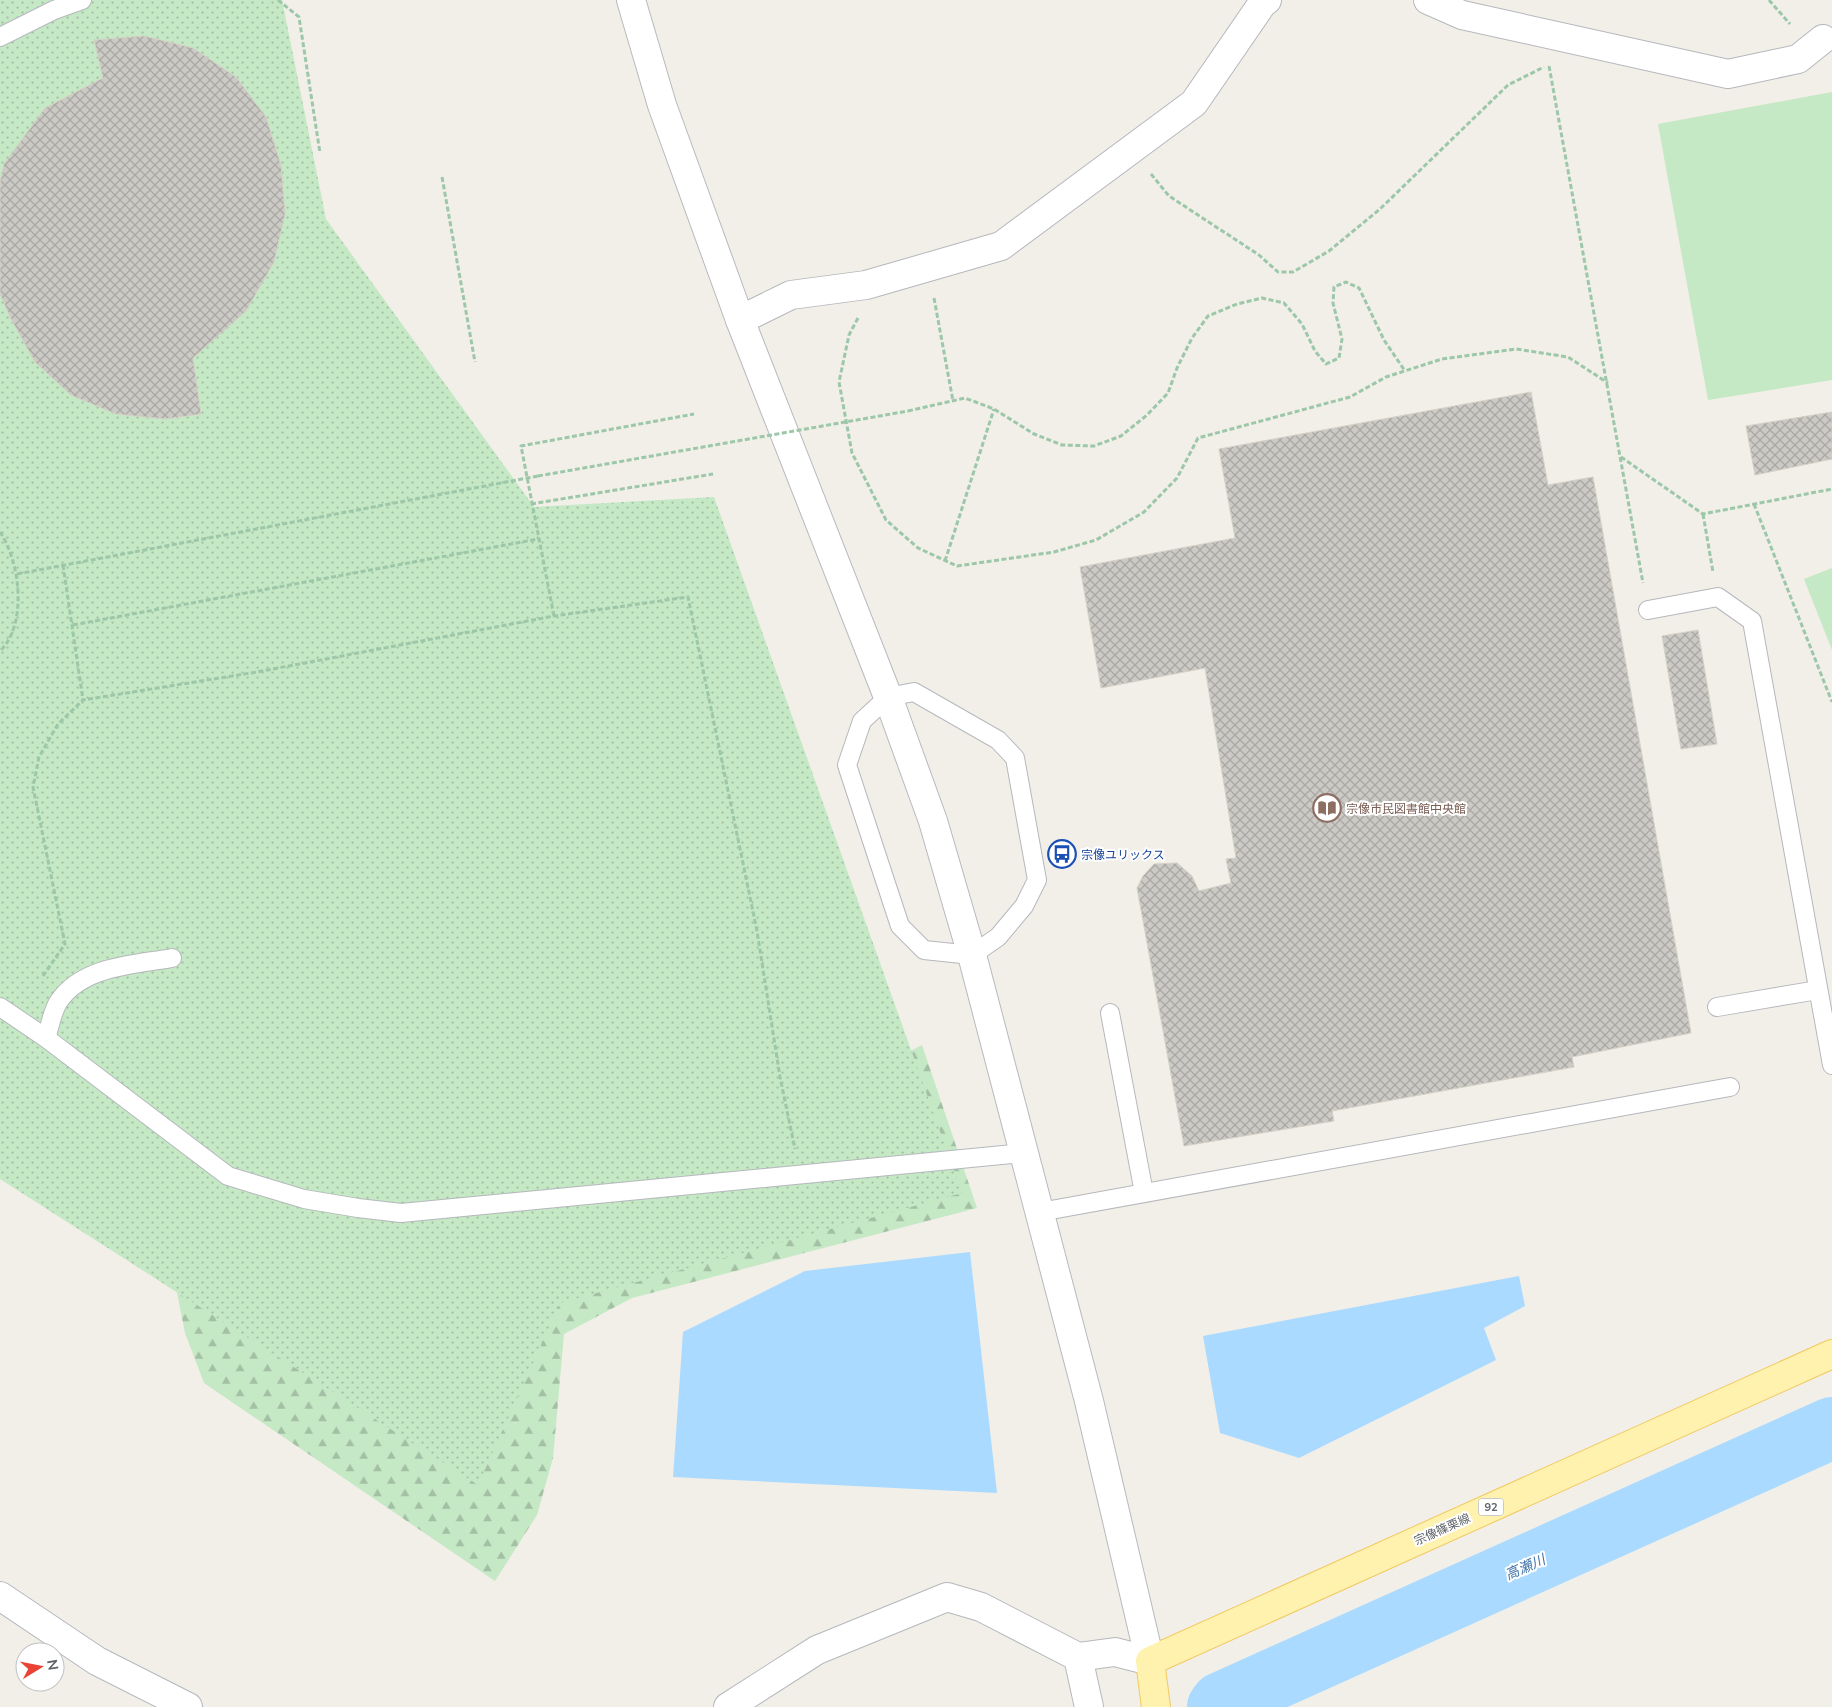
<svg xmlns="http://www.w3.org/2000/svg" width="1832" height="1707" font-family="Mulish,'Noto Sans JP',sans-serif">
<defs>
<pattern id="forest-firs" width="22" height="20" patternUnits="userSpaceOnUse" patternTransform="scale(1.25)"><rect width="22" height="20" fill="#c5e8c5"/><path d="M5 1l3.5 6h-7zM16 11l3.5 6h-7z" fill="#a3c0a4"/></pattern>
<pattern id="park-dots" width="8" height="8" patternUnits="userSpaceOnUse" patternTransform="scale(1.25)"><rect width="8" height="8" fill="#c5e8c5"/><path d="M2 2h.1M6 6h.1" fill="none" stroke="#a3c0a4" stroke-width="1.8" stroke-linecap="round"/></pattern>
<pattern id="building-cross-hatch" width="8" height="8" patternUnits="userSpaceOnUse" patternTransform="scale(1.25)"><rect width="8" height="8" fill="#cccac5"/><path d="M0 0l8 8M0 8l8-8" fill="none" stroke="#a9a8a4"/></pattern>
</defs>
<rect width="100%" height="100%" fill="#f1efe8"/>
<g fill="#c5e8c5">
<polygon points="1832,92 1832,380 1708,400 1658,124"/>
<polygon points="1832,568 1832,650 1804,579"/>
</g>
<polygon fill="url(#forest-firs)" points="0,1041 512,1284 835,1090 922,1045 977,1208 632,1298 564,1334 553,1458 537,1515 495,1581 204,1383 185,1333 171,1262"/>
<polygon fill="url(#park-dots)" points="0,0 282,0 326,219 534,507 714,497 962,1193 560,1303 478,1485 0,1179"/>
<g fill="#aadaff">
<polygon points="970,1252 997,1493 673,1477 683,1332 805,1271"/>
<polygon points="1519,1276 1525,1306 1484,1328 1496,1360 1299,1458 1220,1433 1203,1336"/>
</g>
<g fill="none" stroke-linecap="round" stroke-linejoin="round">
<polyline stroke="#aadaff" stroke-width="62" points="1218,1707 1221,1703 1832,1428"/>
</g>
<g fill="url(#building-cross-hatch)" stroke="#d6d1c6">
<polygon points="144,36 193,48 236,77 266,117 281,165 285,214 274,262 246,311 193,358 201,414 165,419 116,414 71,395 35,362 11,319 0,294 0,182 4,164 45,108 103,78 94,40"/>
<polygon points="1531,392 1548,485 1593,477 1691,1033 1572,1057 1574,1067 1332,1111 1334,1121 1184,1146 1137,888 1143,876 1154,864 1177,863 1192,876 1199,891 1231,883 1226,859 1236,858 1205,668 1101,688 1080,567 1235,538 1219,449"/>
<polygon points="1832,412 1832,459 1755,475 1746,426"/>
<polygon points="1698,630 1717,744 1681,749 1662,636"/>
</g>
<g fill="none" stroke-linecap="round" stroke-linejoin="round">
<defs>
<g id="lane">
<polyline points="0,37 54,10 82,0"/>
<polyline points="1648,610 1718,597 1752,621 1832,1065"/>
<polygon points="914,692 998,740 1015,758 1037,880 1024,906 998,937 972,955 924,950 900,926 847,765 862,721 888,697"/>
<polyline points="0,1007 46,1038 228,1176 304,1199 358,1208 401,1213 1024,1153"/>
<polyline points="1717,1007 1818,990"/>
<polyline points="1110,1013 1144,1193"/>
<path d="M 46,1038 C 50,1027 52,1011 59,1001 C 83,966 133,965 172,958"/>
<polyline points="1040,1212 1730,1087"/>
</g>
<g id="street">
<polyline points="1428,0 1462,15 1728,74 1798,59 1823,39"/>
<polyline points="740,320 791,295 866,285 1001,246 1194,103 1262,4 1267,0"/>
<polyline points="0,1596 97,1661 188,1707"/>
<polyline points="1078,1657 1089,1707"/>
<polyline points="728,1707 817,1650 947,1597 981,1607 1078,1657 1115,1652 1150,1661"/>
</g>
<polyline id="secondary" points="631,0 662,105 740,320 888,697 933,821 972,955 1089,1401 1150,1661"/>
<polyline id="primary" points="1156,1707 1150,1661 1832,1354"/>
</defs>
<use href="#lane" stroke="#b5b8bc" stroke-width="20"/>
<use href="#street" stroke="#b5b8bc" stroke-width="30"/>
<use href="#secondary" stroke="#b6babf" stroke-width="30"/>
<use href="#primary" stroke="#f2c960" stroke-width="30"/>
<g stroke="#9cc7a9" stroke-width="3" stroke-dasharray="5 2.5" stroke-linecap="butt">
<polyline points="278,0 299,17 320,153"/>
<polyline points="1769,0 1790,24"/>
<polyline points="1549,66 1643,583"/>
<polyline points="1151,174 1169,196 1259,255 1278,272 1293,272 1329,251 1380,209 1508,85 1544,67"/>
<polyline points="442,177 475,362"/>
<polyline points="934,298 953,401"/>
<polyline points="858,318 849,335 839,382 852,453 886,520 918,548 957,566 1054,552 1096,540 1144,512 1177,478 1198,438 1350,397 1386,377 1442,359 1516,349 1568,357 1608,383"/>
<polyline points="908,411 965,398 994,409 1034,434 1062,445 1094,446 1121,436 1147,415 1168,393 1177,368 1192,338 1208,316 1237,304 1262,298 1284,303 1302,324 1315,351 1326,364 1339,358 1342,339 1333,303 1334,287 1346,282 1359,288 1384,340 1405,371"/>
<polyline points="1621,457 1703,514 1832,489"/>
<polyline points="531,504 713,474"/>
<polyline points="1754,504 1832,702"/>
<polyline points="1703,514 1713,572"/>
<path d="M 0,532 C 20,561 28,624 0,651"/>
<polyline points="945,561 994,409"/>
<polyline points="63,565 83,700"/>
<polyline points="17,574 538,476"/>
<polyline points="554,616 521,446 694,414"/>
<polyline points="73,625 538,539"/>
<polyline points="43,976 65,944 33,787 39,757 58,724 83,700 257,672 554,616 688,597 757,931 780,1077 795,1149"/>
</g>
<use href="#lane" stroke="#fff" stroke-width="18"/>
<use href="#street" stroke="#fff" stroke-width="28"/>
<use href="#secondary" stroke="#fff" stroke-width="28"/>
<use href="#primary" stroke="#fff2af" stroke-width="28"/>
<polyline stroke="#9cc7a9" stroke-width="3" stroke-dasharray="5 2.5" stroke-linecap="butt" points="538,476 908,411"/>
</g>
<defs>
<symbol id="library-ring" viewBox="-11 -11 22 22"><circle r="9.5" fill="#fff" stroke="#8d6e63" stroke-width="1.5"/><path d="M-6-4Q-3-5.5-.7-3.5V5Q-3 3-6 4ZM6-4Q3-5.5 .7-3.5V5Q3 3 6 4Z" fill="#8d6e63"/></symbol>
<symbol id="bus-ring" viewBox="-11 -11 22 22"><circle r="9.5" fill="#fff" stroke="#1a4fb4" stroke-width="1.5"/><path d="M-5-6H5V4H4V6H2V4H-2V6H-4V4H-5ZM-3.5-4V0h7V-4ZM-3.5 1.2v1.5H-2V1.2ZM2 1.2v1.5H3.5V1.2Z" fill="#1a4fb4"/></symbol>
</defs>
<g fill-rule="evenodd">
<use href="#library-ring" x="1311" y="792" width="32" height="32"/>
<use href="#bus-ring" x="1046" y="838" width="32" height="32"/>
</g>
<g text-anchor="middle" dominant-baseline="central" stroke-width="4" stroke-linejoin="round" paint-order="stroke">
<rect fill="#fff" stroke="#8f9295" stroke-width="1" x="1478.5" y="1498.5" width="25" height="17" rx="4"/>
<g font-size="11" font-weight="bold" fill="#5f6368">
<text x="1491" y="1507">92</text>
</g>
<g font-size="12" fill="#785e54" stroke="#fff" text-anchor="start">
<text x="1346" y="808">宗像市民図書館中央館</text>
</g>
<g font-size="12" fill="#164399" stroke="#fff" text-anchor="start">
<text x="1081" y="854">宗像ユリックス</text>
</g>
<g font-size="12" fill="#5f6368" stroke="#fff">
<text transform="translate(1442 1529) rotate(-24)">宗像篠栗線</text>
</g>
<g font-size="14" font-style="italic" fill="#4174aa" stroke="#fff">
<text transform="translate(1525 1567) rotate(-24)">高瀬川</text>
</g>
</g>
<g transform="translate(40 1667) rotate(80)"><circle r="24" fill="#ffffff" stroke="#bfc1c3"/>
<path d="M0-4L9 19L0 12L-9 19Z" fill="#ea4335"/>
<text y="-8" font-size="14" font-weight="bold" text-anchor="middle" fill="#5f6368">N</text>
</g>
</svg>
